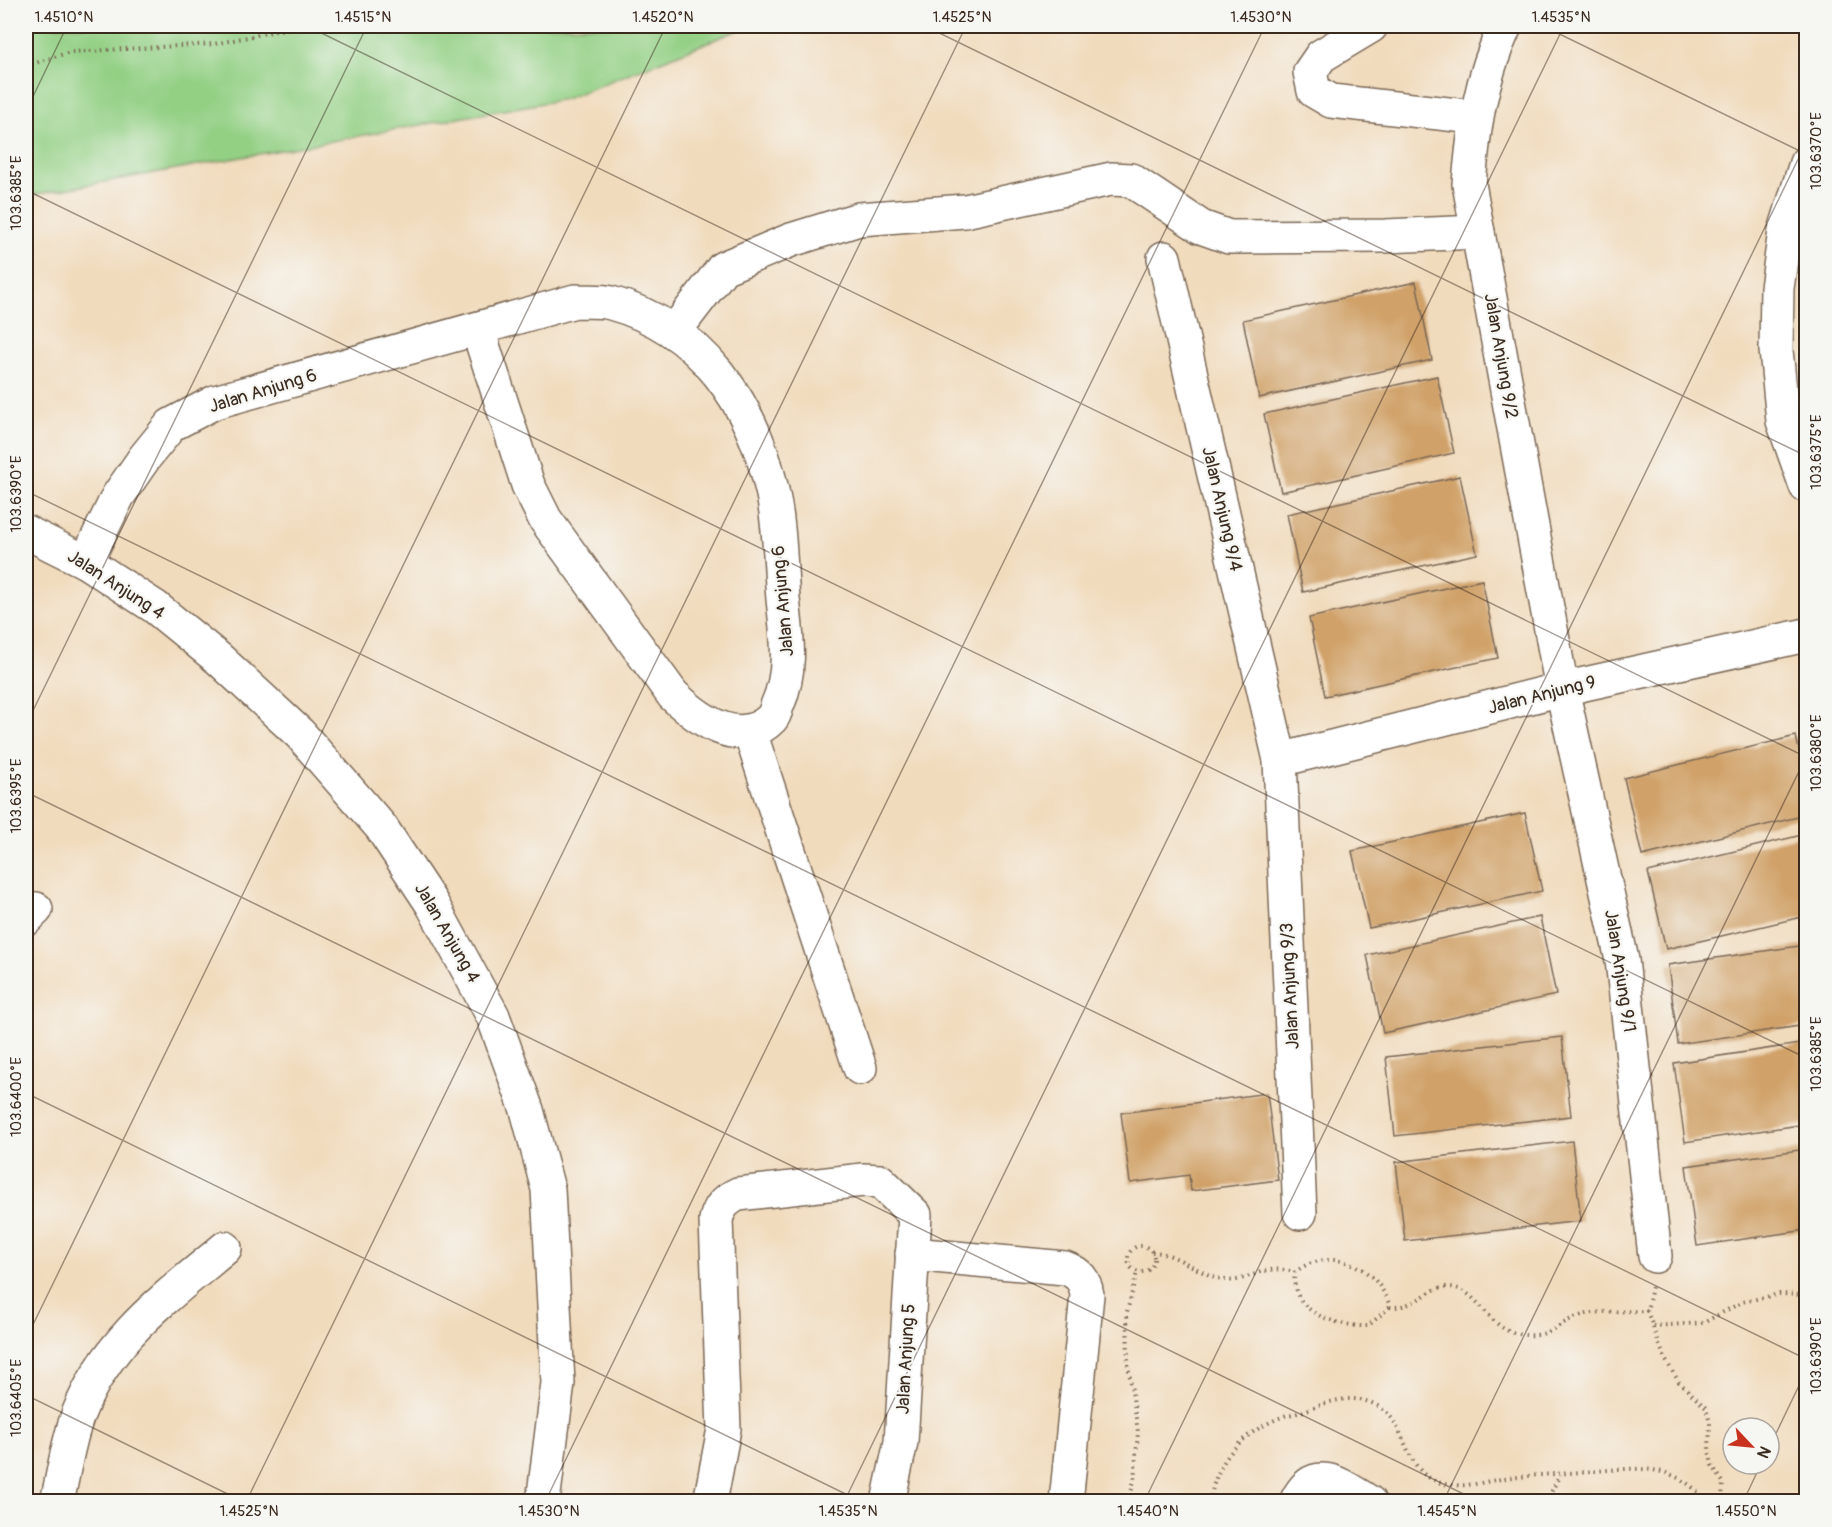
<svg xmlns="http://www.w3.org/2000/svg" width="1832" height="1527" font-family="Pangolin,sans-serif">
<rect width="100%" height="100%" fill="#f6f6f2"/>
<filter id="ink" filterUnits="userSpaceOnUse"><feTurbulence type="fractalNoise" baseFrequency=".0167" numOctaves="2"/><feDisplacementMap in="SourceGraphic" scale="12" xChannelSelector="R" yChannelSelector="G"/><feConvolveMatrix kernelMatrix="1 2 1 2 8 2 1 2 1" color-interpolation-filters="sRGB"/></filter>
<filter id="wash" filterUnits="userSpaceOnUse"><feTurbulence type="fractalNoise" baseFrequency=".008" numOctaves="4" result="noise"/><feDisplacementMap in="SourceGraphic" scale="24" xChannelSelector="R" yChannelSelector="G"/><feGaussianBlur stdDeviation="1.35" result="paint"/><feColorMatrix in="noise" values="0 0 0 0 0 0 0 0 0 0 0 0 0 0 0 0 0 1.4 0 .05"/><feComposite in="paint" operator="in"/></filter>
<g filter="url(#wash)">
<rect width="100%" height="100%" fill="#f1dbbd"/>
<polygon fill="#93d084" stroke="#677d51" stroke-width="1.5" points="26,26 749,26 565,99 26,196"/>
<g id="blocks">
<g fill="#d0a167">
<polygon points="1416,282 1432,360 1259,398 1243,320"/>
<polygon points="1437,376 1454,453 1281,492 1264,414"/>
<polygon points="1460,476 1477,554 1303,592 1287,514"/>
<polygon points="1482,580 1498,658 1325,696 1309,618"/>
<polygon points="1796,736 1806,782 1806,815 1642,856 1624,778"/>
<polygon points="1525,813 1542,891 1369,928 1352,851"/>
<polygon points="1806,834 1806,916 1666,949 1648,872"/>
<polygon points="1540,917 1556,995 1383,1033 1367,955"/>
<polygon points="1806,945 1806,1025 1678,1044 1668,965"/>
<polygon points="1562,1037 1571,1116 1395,1136 1386,1057"/>
<polygon points="1806,1043 1806,1124 1685,1142 1674,1063"/>
<polygon points="1267,1093 1278,1180 1191,1191 1189,1175 1130,1183 1121,1113"/>
<polygon points="1572,1141 1581,1221 1405,1241 1396,1162"/>
<polygon points="1806,1149 1806,1230 1697,1246 1686,1166"/>
</g>
</g>
</g>
<g filter="url(#ink)">
<use href="#blocks" fill-opacity="0" stroke="#7b6856" stroke-width="1.5"/>
<g fill="none" stroke-linecap="round" stroke-linejoin="round">
<defs>
<g id="minor">
<polyline points="1371,26 1321,56 1310,72 1314,91 1331,101 1475,117"/>
<path d="M 1505,26 C 1480,81 1474,125 1469,184 L 1562,689 L 1622,960 L 1655,1256"/>
<polyline points="1806,163 1785,231 1777,288 1776,350 1783,421 1806,486"/>
<polyline points="1164,258 1280,760 1300,1213"/>
<polyline points="674,332 723,268 791,240 859,219 965,211 1111,179 1131,180 1201,227 1229,237 1385,236 1478,232"/>
<polyline points="26,532 86,562 155,607 219,659 300,734 381,827 432,904 493,1016 527,1110 548,1189 558,1383 543,1502"/>
<path d="M 86,562 L 118,496 L 145,457 L 171,425 L 215,402 L 575,301 C 586,302 600,300 611,303 C 702,328 752,403 772,490 C 780,525 780,563 783,599 C 787,636 793,670 777,706 C 776,710 774,716 772,718 C 740,751 697,718 673,695 L 545,519 L 528,485 L 478,330"/>
<polyline points="750,732 860,1068"/>
<polyline points="1280,760 1562,689 1806,635"/>
<polyline points="26,919 36,909"/>
<path d="M 912,1254 L 1065,1268 C 1079,1273 1085,1280 1087,1295 L 1066,1502"/>
<path d="M 57,1502 C 64,1472 68,1440 79,1412 C 109,1337 166,1298 225,1248"/>
<path d="M 710,1502 L 724,1429 L 716,1220 C 719,1207 725,1200 738,1194 L 863,1180 L 880,1181 L 915,1215 L 901,1442 L 888,1502"/>
<path d="M 1296,1502 C 1315,1462 1342,1486 1369,1502"/>
</g>
</defs>
<use href="#minor" stroke="#7b6856" stroke-width="36"/>
<g stroke="#7b6856" stroke-width="4" stroke-dasharray="1.5 4.5" stroke-linecap="butt">
<polyline points="26,66 70,52 214,44 300,26"/>
<circle cx="1141" cy="1259" r="13"/>
<path d="M 1152,1252 C 1180,1253 1199,1276 1226,1280 C 1238,1282 1248,1276 1258,1273 C 1271,1268 1282,1269 1295,1272"/>
<polyline points="1652,1287 1647,1311 1665,1359 1679,1382 1706,1408 1710,1423 1709,1450 1712,1465 1723,1482 1722,1502"/>
<path d="M 1390,1307 L 1368,1326 C 1337,1327 1288,1312 1295,1272 C 1331,1245 1378,1266 1390,1307 C 1419,1308 1427,1286 1448,1287 C 1477,1287 1487,1326 1514,1333 C 1551,1342 1555,1322 1583,1315 C 1602,1310 1627,1312 1647,1311"/>
<polyline points="1653,1326 1703,1323 1742,1302 1780,1294 1806,1295"/>
<polyline points="1129,1502 1134,1480 1138,1432 1128,1364 1127,1312 1137,1272"/>
<path d="M 1210,1502 C 1216,1457 1246,1430 1287,1415 C 1293,1414 1299,1413 1304,1411 C 1328,1402 1349,1393 1374,1404 C 1412,1420 1398,1479 1451,1485 C 1471,1487 1490,1480 1509,1478 C 1533,1475 1558,1474 1582,1472 C 1631,1469 1672,1459 1707,1502"/>
<polyline points="1546,1502 1560,1475"/>
</g>
<use href="#minor" stroke="#fff" stroke-width="33"/>
</g>
</g>
<path fill="none" stroke="#3b2a1e" stroke-width="1.5" stroke-opacity="0.45" d="M 307,26 L 1806,757M 925,26 L 1806,456M 1543,26 L 1806,154M 26,111 L 67,26M 26,190 L 1806,1058M 26,491 L 1806,1359M 26,725 L 367,26M 26,792 L 1480,1502M 26,1093 L 862,1502M 26,1339 L 666,26M 26,1395 L 244,1502M 1769,1448 L 1806,1371M 246,1502 L 966,26M 545,1502 L 1265,26M 844,1502 L 1564,26M 1144,1502 L 1806,143M 1443,1502 L 1806,757M 1743,1502 L 1761,1464"/>
<g text-anchor="middle" dominant-baseline="central" stroke-width="4.5" stroke-linejoin="round" paint-order="stroke">
<g font-size="18" fill="#3b2a1e" stroke="#f6f6f2">
<text transform="translate(1501 356) rotate(80)">Jalan Anjung 9/2</text>
<text transform="translate(263 391) rotate(-17)">Jalan Anjung 6</text>
<text transform="translate(1222 509) rotate(77)">Jalan Anjung 9/4</text>
<text transform="translate(116 585) rotate(33)">Jalan Anjung 4</text>
<text transform="translate(783 601) rotate(-95)">Jalan Anjung 6</text>
<text transform="translate(1542 695) rotate(-14)">Jalan Anjung 9</text>
<text transform="translate(447 933) rotate(60)">Jalan Anjung 4</text>
<text transform="translate(1620 971) rotate(81)">Jalan Anjung 9/1</text>
<text transform="translate(1290 986) rotate(-93)">Jalan Anjung 9/3</text>
<text transform="translate(906 1359) rotate(-87)">Jalan Anjung 5</text>
</g>
</g>
<rect width="1832" height="1527" fill="none" stroke="#f6f6f2" stroke-width="66"/>
<g transform="translate(1751 1446) rotate(116)"><circle r="28" fill="#f6f6f2" stroke="#aba49d" stroke-width="1.5"/>
<path d="M0-4.5L10 22L0 15L-10 22Z" fill="#c8321e"/>
<text y="-9" font-size="16" font-weight="bold" text-anchor="middle" fill="#3b2a1e">N</text>
</g>
<rect x="33" y="33" width="1766" height="1461" fill="none" stroke="#3b2a1e" stroke-width="2"/>
<g font-size="15" text-anchor="middle" fill="#3b2a1e">
<text x="64" y="22">1.4510°N</text>
<text x="363" y="22">1.4515°N</text>
<text x="663" y="22">1.4520°N</text>
<text x="962" y="22">1.4525°N</text>
<text x="1261" y="22">1.4530°N</text>
<text x="1561" y="22">1.4535°N</text>
<text transform="translate(1816 151) rotate(-90)" y="5">103.6370°E</text>
<text transform="translate(16 193) rotate(-90)" y="5">103.6385°E</text>
<text transform="translate(1816 452) rotate(-90)" y="5">103.6375°E</text>
<text transform="translate(16 494) rotate(-90)" y="5">103.6390°E</text>
<text transform="translate(1816 753) rotate(-90)" y="5">103.6380°E</text>
<text transform="translate(16 796) rotate(-90)" y="5">103.6395°E</text>
<text transform="translate(1816 1054) rotate(-90)" y="5">103.6385°E</text>
<text transform="translate(16 1097) rotate(-90)" y="5">103.6400°E</text>
<text transform="translate(1816 1356) rotate(-90)" y="5">103.6390°E</text>
<text transform="translate(16 1398) rotate(-90)" y="5">103.6405°E</text>
<text x="249" y="1516">1.4525°N</text>
<text x="549" y="1516">1.4530°N</text>
<text x="848" y="1516">1.4535°N</text>
<text x="1148" y="1516">1.4540°N</text>
<text x="1447" y="1516">1.4545°N</text>
<text x="1746" y="1516">1.4550°N</text>
</g>
</svg>
